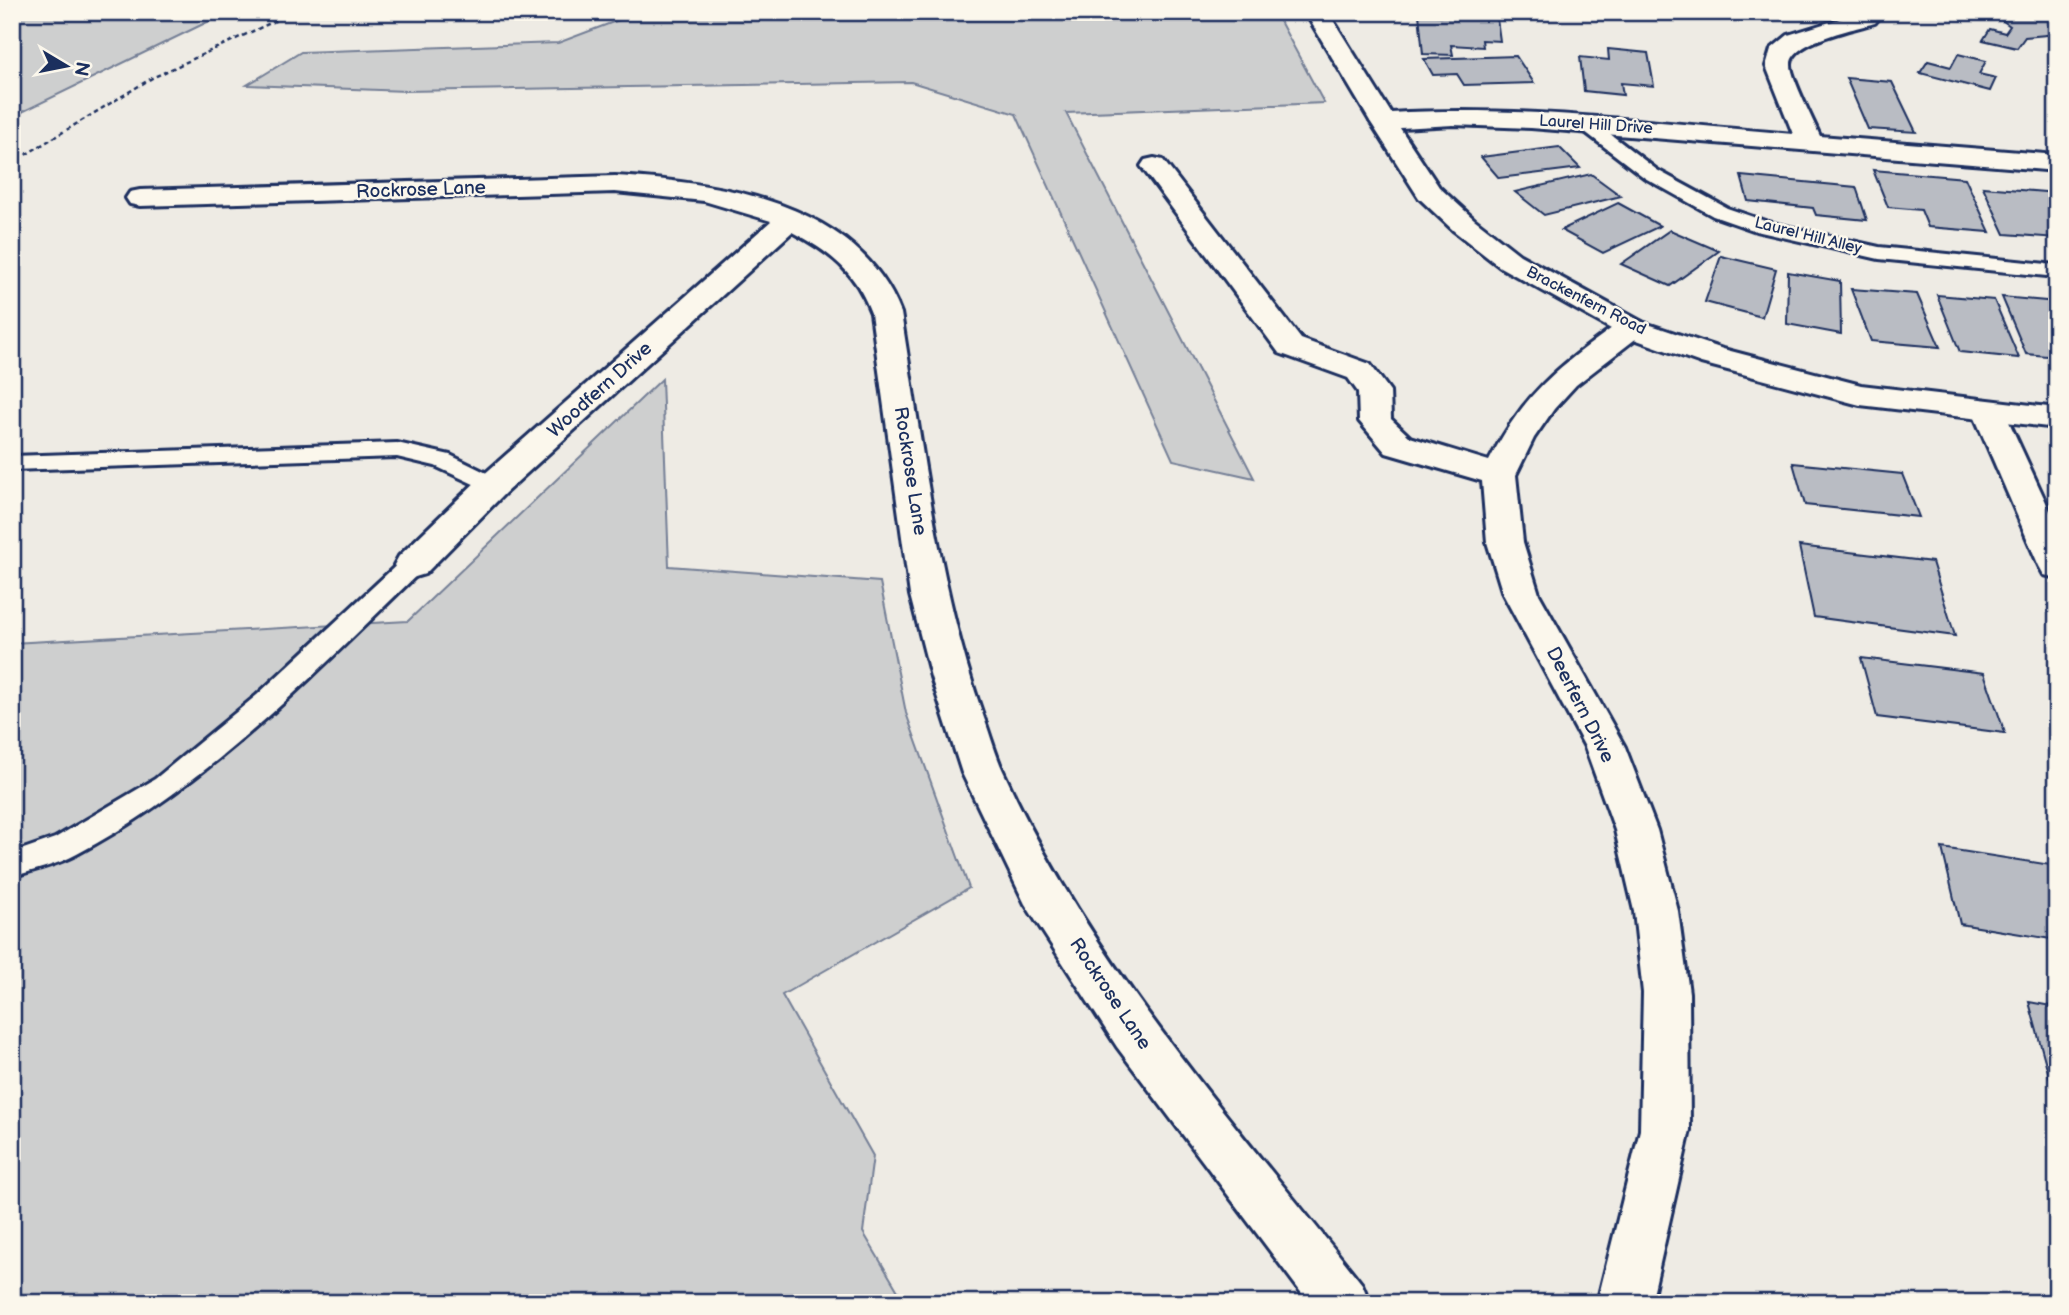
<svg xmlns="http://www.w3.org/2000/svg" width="2069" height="1315" font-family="'Balsamiq Sans',sans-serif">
<rect width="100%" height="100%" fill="#eeebe4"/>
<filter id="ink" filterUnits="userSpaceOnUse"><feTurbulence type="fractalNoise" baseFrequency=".0143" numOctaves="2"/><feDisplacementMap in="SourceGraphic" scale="14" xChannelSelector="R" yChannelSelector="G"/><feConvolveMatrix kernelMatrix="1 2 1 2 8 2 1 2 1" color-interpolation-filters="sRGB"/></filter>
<g filter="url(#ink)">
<g fill="#cecfcf" stroke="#747f96" stroke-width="2">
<polygon points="12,12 228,12 12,117"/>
<polygon points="718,12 1275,12 1324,103 1066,113 1254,478 1173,460 1016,114 911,82 406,91 247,85 301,52 558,43 624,18"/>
<polygon points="662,379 669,566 880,582 906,713 969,888 782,995 873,1156 863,1232 905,1303 12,1303 12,643 408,621"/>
</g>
<g fill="#b9bcc3" stroke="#1b2f5e" stroke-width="2">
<polygon points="2039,12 2057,24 2057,34 2025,37 2017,48 1983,40 1990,29 2005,33 2010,26 1995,15"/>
<polygon points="1419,14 1497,19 1500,41 1482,40 1483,47 1451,45 1453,55 1423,54"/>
<polygon points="1608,49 1648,53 1654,86 1621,83 1623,95 1584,91 1580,57 1609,60"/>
<polygon points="1958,54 1986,61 1979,74 1996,78 1990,91 1920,73 1928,61 1951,67"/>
<polygon points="1516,56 1534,83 1464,85 1457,74 1433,75 1424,59"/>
<polygon points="1846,78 1892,82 1916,132 1868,129"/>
<polygon points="1559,147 1580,168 1499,178 1481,157"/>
<polygon points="1873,170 1965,178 1990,232 1928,227 1921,210 1888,207"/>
<polygon points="1591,174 1621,196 1544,215 1515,192"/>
<polygon points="1741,176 1856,187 1867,220 1816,215 1813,208 1748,201"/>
<polygon points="1983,187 2057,193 2057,238 2005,234"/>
<polygon points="1618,203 1660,226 1603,253 1561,230"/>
<polygon points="1670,230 1719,251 1670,286 1621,264"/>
<polygon points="1721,256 1776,269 1762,317 1705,302"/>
<polygon points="1788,272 1840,281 1841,334 1787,324"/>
<polygon points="1851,289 1917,294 1940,347 1871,341"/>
<polygon points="1937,295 1994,300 2019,358 1960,352"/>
<polygon points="2002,297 2057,302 2057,357 2026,354"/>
<polygon points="1793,463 1902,474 1919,517 1805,505"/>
<polygon points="1799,546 1932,562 1955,636 1814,617"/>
<polygon points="1861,658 1984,673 2005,733 1877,717"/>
<polygon points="1942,848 2057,866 2057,940 1960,924"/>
<polygon points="2029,1002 2057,1007 2057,1105"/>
</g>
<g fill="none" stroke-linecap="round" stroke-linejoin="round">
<defs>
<g id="lane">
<polygon points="1586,119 1592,120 1657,170 1727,208 1768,222 1879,247 2057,265 2057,277 1879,259 1756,231 1713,216 1645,178 1580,128 1577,124"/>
<polygon points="397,443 450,455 501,480 505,485 501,490 493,493 435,466 397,457 12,470 12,456"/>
<path d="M 412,556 L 421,559 L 424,565 L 421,571 C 314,674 210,784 77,854 C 58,865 33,870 12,877 L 12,853 L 55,838 L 155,779 L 257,695 L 403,559 Z"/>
</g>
<g id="street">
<path d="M 1305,12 L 1328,12 L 1391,113 C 1525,105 1659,123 1793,134 L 1766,66 L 1771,49 L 1788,35 L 1859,13 L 1872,12 L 1879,18 L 1875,23 C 1855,29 1792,41 1791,64 C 1790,76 1814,122 1820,136 L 2057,155 L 2057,171 L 1531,128 L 1453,125 L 1383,129 L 1374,126 L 1370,121 Z"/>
<path d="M 1154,158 L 1163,160 L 1301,339 L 1370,364 L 1390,391 L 1391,419 L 1410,437 L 1489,461 C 1525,391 1559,367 1620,322 L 1631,319 L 1642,322 L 1646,328 L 1642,334 L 1576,385 L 1554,409 L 1534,438 L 1516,475 L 1523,542 L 1539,594 L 1625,747 L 1657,830 L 1678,911 L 1689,993 L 1690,1130 L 1651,1303 L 1597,1303 L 1640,1130 L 1643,993 L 1634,911 L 1615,830 L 1585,747 L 1503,594 L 1487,542 L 1482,481 L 1386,453 L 1359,421 L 1358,392 L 1348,378 L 1279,353 L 1141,166 L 1145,160 Z"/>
<path d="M 615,176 C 720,182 858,202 901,313 C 923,449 938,588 984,718 C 991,737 996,757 1005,775 C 1091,964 1234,1122 1362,1284 L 1370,1303 L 1309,1303 L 1117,1047 L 1025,904 L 962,773 L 931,677 L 910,595 L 871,313 C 856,272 830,252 792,232 L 505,493 L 425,574 L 412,578 L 399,574 L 394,565 L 399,556 L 481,477 L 771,221 L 704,201 L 615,192 L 140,206 L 130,204 L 126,198 L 130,192 L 140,190 Z"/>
<polygon points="1988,401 2000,404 2004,411 2057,526 2057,578 2044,575 2039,566 1972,411 1976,404"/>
</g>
<polygon id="secondary" points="1383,113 1392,116 1439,187 1474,219 1520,255 1642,322 1723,349 1861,385 2057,408 2057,428 1860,405 1701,363 1620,334 1500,267 1454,231 1419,198 1370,121 1374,116"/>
</defs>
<use href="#lane" stroke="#1b2f5e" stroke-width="6"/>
<use href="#street" stroke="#1b2f5e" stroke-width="6"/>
<use href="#secondary" stroke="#1b2f5e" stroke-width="6"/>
<polyline stroke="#1b2f5e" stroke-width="2.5" stroke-dasharray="4.5 3.5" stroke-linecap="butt" points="12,163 152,78 294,12"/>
<use href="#lane" fill="#fbf7ec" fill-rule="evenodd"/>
<use href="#street" fill="#fbf7ec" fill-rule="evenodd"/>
<use href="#secondary" fill="#fbf7ec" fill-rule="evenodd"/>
</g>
</g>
<g text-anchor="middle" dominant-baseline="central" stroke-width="5" stroke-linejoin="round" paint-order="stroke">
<g font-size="16" fill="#1b2f5e" stroke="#fbf7ec">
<text transform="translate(1596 125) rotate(4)">Laurel Hill Drive</text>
<text transform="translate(1808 236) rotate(14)">Laurel Hill Alley</text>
<text transform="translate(1586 301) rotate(27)">Brackenfern Road</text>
</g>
<g font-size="19" fill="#1b2f5e" stroke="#fbf7ec">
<text transform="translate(421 190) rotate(-2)">Rockrose Lane</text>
<text transform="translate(600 390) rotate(-42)">Woodfern Drive</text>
<text transform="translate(910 471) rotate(81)">Rockrose Lane</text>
<text transform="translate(1580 705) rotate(63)">Deerfern Drive</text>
<text transform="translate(1110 994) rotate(56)">Rockrose Lane</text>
</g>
</g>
<rect width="2069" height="1315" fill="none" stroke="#fbf7ec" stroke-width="42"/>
<rect x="21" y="21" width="2027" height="1273" fill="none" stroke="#1b2f5e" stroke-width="2.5" filter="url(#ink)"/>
<g transform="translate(66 66) rotate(100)" stroke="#fbf7ec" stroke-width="5" paint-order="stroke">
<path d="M0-5L12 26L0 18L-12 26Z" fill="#1b2f5e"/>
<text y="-10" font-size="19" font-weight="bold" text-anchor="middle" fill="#1b2f5e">N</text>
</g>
</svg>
